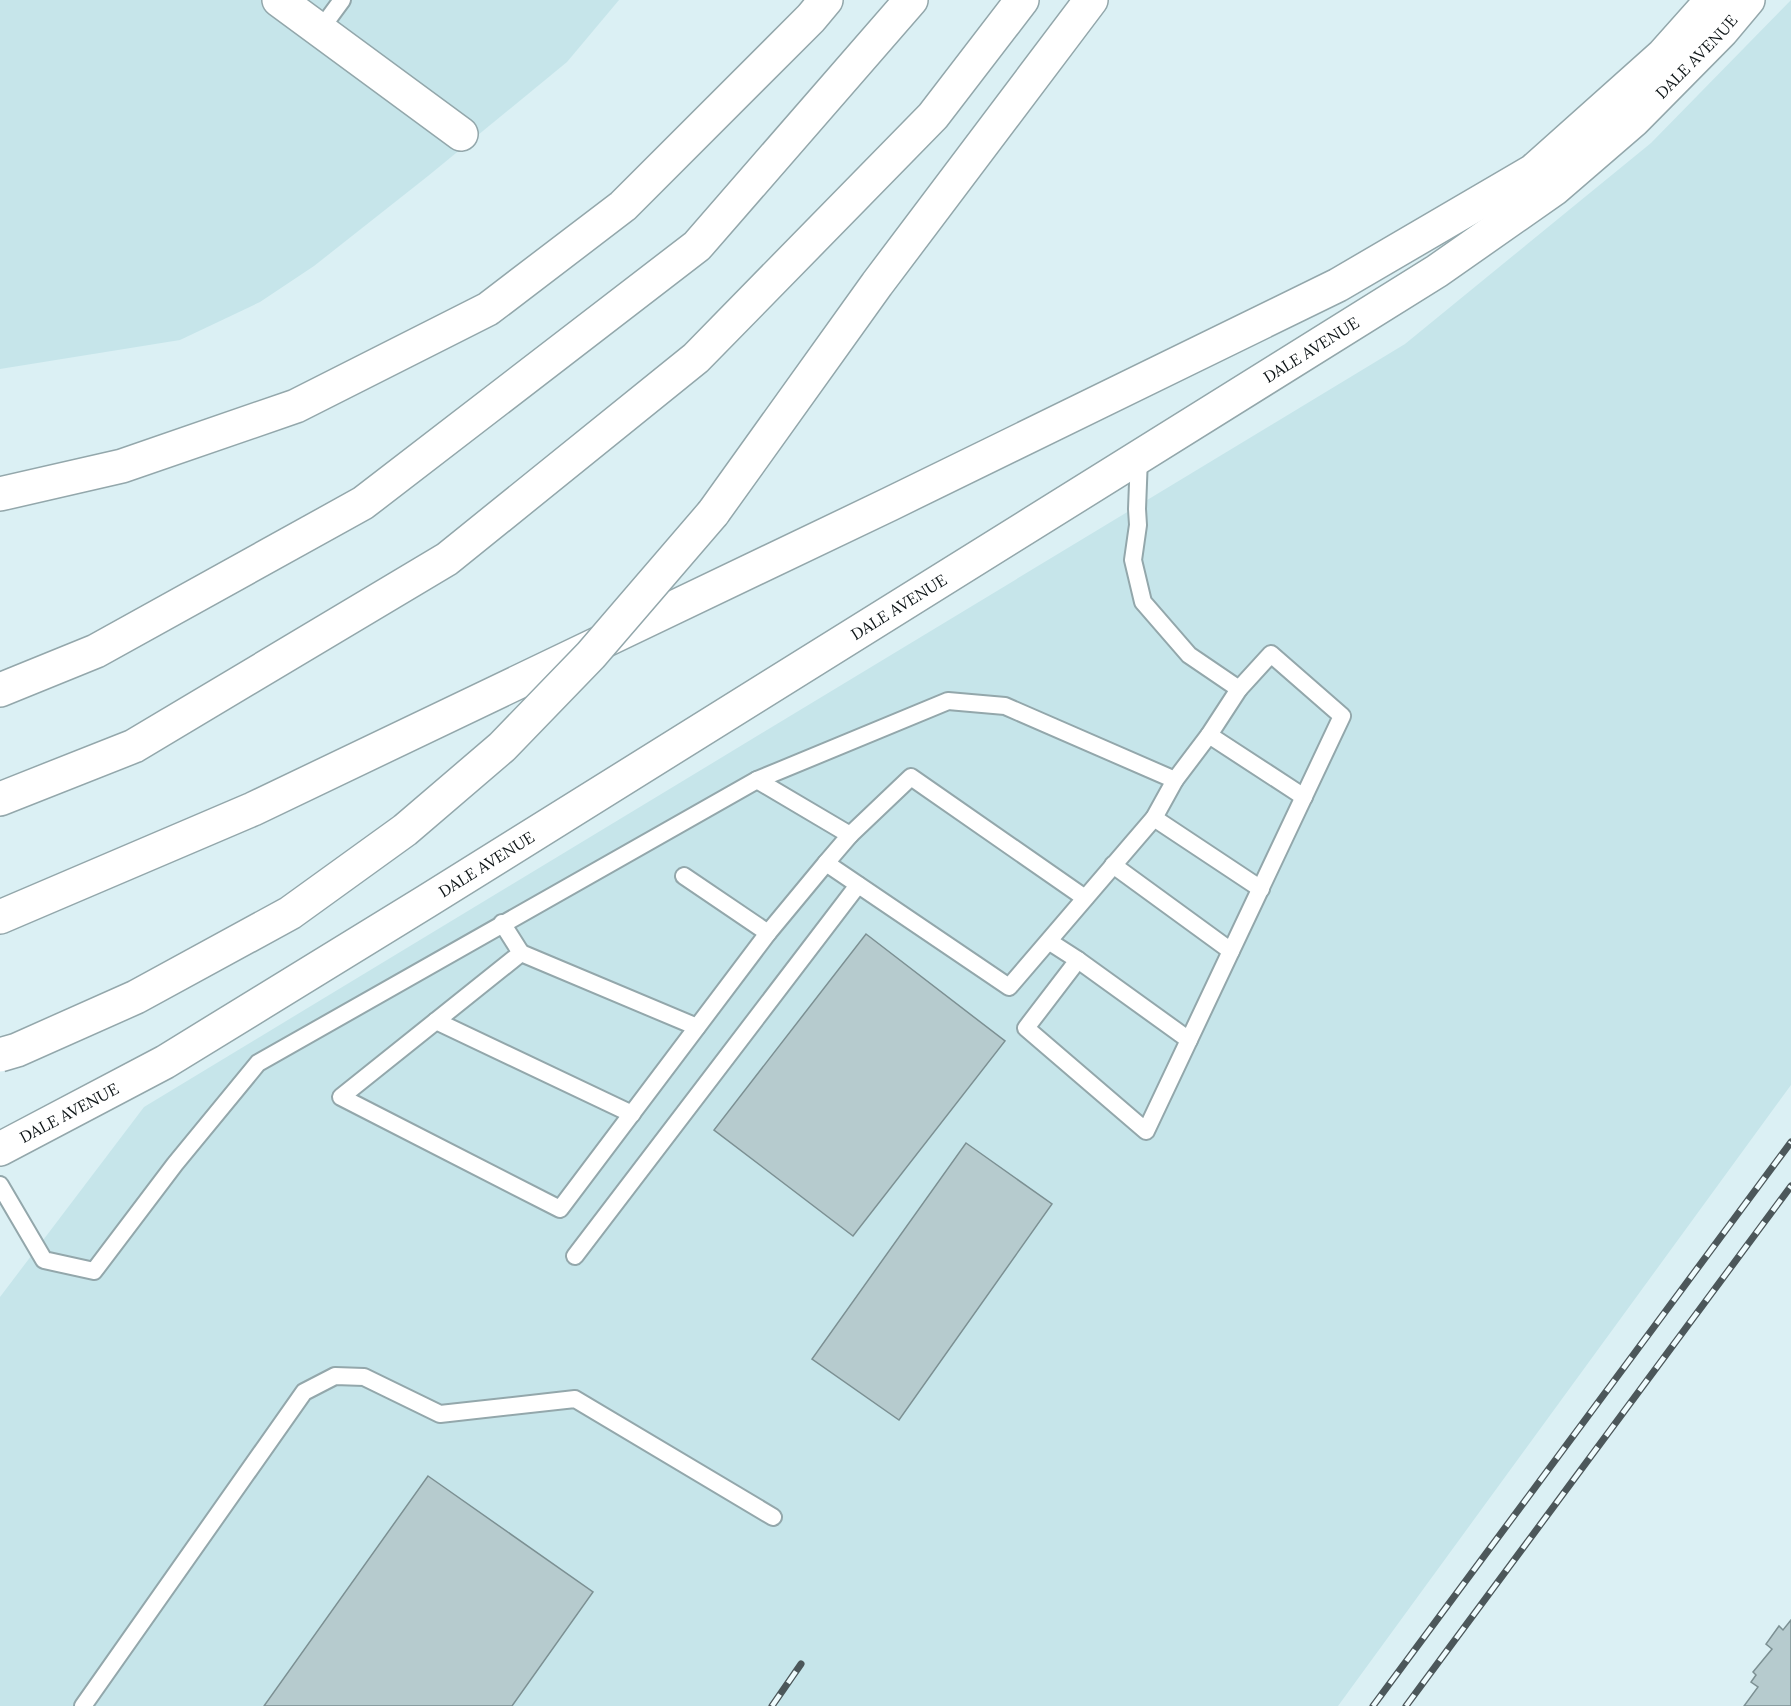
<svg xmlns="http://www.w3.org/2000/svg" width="1791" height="1706" font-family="Lora,serif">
<rect width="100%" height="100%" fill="#dbf0f4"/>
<g fill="#c6e5ea">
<polygon points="0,0 619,0 567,62 428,176 314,266 260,302 180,340 0,369"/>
<polygon points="1791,0 1791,1085 1338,1706 0,1706 0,1297 144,1107 1405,344 1651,143"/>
</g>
<g fill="#b6cbce" stroke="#7c9093" stroke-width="1.5">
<polygon points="866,934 1005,1041 853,1236 714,1130"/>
<polygon points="966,1143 1052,1204 899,1420 812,1359"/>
<polygon points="428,1476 593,1592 512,1706 264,1706"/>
<polygon points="1791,1620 1791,1706 1744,1706 1758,1687 1751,1682 1756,1675 1753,1672 1772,1649 1766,1644 1779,1626 1783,1630"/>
</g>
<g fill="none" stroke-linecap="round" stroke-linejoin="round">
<defs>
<g id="lane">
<polyline points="320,30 342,0"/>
<polyline points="1209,735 1304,797"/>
<polyline points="757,780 850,835 826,863 1009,987 1154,818 1175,780"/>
<polyline points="1154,818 1261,889"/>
<polyline points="850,835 911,777 1085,898"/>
<polyline points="1113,865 1231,951"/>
<polyline points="684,876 768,933"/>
<polyline points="502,923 521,953 341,1097 560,1209 768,933 826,863"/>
<polyline points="1050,942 1078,960 1026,1028 1146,1131 1342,716 1271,654 1239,689"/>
<polyline points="521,953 697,1027"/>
<polyline points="1078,960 1189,1040"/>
<polyline points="436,1021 632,1114"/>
<polyline points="0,1185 44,1260 94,1271 175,1164 258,1063 757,780 948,701 1005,706 1175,780 1209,735 1239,689 1189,655 1143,602 1133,560 1138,525 1137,509 1139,457"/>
<polyline points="575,1256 858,885"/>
<polyline points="83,1706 304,1392 335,1376 364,1377 440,1414 575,1399 773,1517"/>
</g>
<polyline id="street" points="279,0 461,134"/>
<g id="primary">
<path id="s1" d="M 0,1149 L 165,1062 L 427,901 L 1437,271 L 1554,189 L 1634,120 L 1722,31 L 1748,0"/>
</g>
<g id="highway">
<polyline points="0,494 122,466 296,406 488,309 623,206 811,18 826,0"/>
<polyline points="713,513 877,284 1091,0"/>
<polyline points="0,690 96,651 363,503 697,246 911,0"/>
<polyline points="0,799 134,746 447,559 696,358 933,116 1022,0"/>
<polyline points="0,917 253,809 890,504 1338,285 1533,171 1663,55 1712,0"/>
</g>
</defs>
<use href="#lane" stroke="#93a7ab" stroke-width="20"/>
<use href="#street" stroke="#93a7ab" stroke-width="36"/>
<use href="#primary" stroke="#93a7ab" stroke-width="36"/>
<use href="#highway" stroke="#93a7ab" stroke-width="36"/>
<use href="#lane" stroke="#fff" stroke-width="16"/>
<use href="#street" stroke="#fff" stroke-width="33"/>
<use href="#primary" stroke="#fff" stroke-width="33"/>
<use href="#highway" stroke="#fff" stroke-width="33"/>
<defs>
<g id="rail">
<polyline points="772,1706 801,1664"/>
<polyline points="1373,1706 1791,1142"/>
<polyline points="1406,1706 1791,1186"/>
</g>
</defs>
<use href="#rail" stroke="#4c575a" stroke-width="7"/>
<use href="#rail" stroke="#effcfe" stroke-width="4.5" stroke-dasharray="14" stroke-linecap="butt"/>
<defs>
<polyline id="highway-bridge" points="0,1055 17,1050 136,997 290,913 405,830 502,747 591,655 713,513"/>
</defs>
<use href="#highway-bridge" stroke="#93a7ab" stroke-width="36" stroke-linecap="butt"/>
<use href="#highway-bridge" stroke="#fff" stroke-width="33"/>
</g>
<g text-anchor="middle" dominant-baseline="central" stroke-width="6" stroke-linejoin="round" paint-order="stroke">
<g font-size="16" fill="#0d1416" stroke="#effcfe">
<text stroke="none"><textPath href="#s1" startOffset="2022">DALE AVENUE</textPath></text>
<text stroke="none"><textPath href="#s1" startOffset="1536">DALE AVENUE</textPath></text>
<text stroke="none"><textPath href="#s1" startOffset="1050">DALE AVENUE</textPath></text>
<text stroke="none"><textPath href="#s1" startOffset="564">DALE AVENUE</textPath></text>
<text stroke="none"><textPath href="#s1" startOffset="78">DALE AVENUE</textPath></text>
</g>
</g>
</svg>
